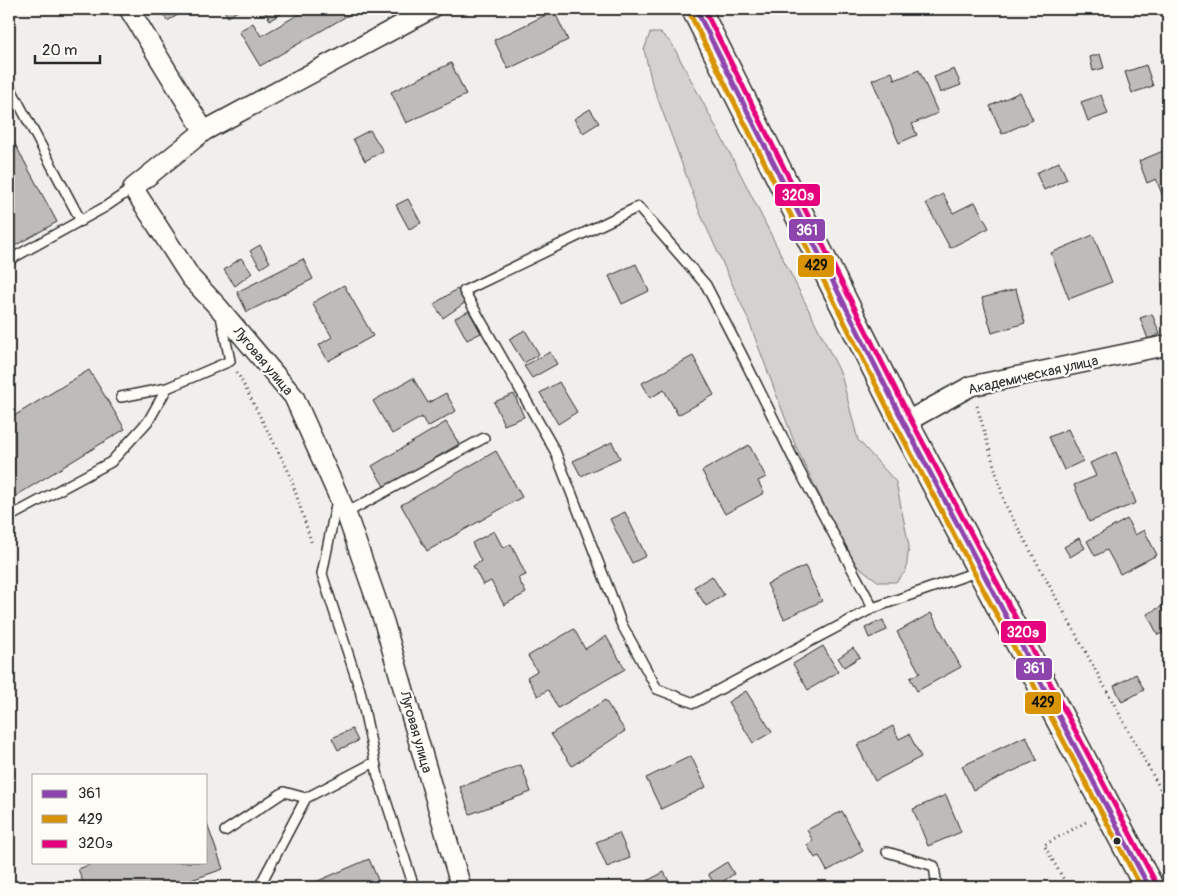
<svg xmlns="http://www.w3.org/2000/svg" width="1177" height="896" font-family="Pangolin,sans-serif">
<rect width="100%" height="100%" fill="#f0efeb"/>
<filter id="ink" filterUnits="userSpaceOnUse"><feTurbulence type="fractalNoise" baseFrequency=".02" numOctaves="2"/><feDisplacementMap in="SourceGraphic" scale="10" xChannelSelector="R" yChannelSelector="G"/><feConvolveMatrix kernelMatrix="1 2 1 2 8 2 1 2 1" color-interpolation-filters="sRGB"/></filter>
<g filter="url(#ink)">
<polygon fill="#d3d2cf" stroke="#7f7e7d" points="650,33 661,33 672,44 736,165 841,374 858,440 896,482 909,546 906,571 896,582 879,582 852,562 796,447 748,319 700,213 652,83 644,50"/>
<g fill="#bdbcb8" stroke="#2b2b2b">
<polygon points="160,9 189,9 167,21"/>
<polygon points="223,9 241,9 228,17"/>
<polygon points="263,9 290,9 270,20"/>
<polygon points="308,9 359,9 260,66 239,31 253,23 261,36"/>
<polygon points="844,9 866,9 847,16"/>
<polygon points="554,11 568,40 508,69 494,40"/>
<polygon points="1100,54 1104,68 1093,71 1090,57"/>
<polygon points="1168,57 1168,74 1165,75 1160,60"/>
<polygon points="451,63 466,95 406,123 391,92"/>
<polygon points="1146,65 1153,86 1132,93 1125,72"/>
<polygon points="954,69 961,85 940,93 934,77"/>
<polygon points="919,70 938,113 912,124 917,135 899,143 872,80 892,72 895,80"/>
<polygon points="1020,92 1033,120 1002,134 990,106"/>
<polygon points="1101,95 1108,114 1088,121 1081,102"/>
<polygon points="590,109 599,123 583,133 574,119"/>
<polygon points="1168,127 1168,144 1162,129"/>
<polygon points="370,130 383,151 365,161 353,139"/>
<polygon points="9,133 57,222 9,249"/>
<polygon points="1168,149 1168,198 1164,199 1156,179 1147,183 1139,161"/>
<polygon points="1059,162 1067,179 1044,190 1036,173"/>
<polygon points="943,194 953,213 975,202 989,228 950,248 926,203"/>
<polygon points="408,199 421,223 409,229 396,205"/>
<polygon points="1093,235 1112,282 1069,299 1051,253"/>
<polygon points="260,245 270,262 261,268 250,251"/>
<polygon points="241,258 252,273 235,286 224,270"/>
<polygon points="303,259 313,279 247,312 237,292"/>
<polygon points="636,264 649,291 622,304 609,276"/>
<polygon points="344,285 373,336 328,361 319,345 332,337 312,303"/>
<polygon points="457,289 466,302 443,318 434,304"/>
<polygon points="1016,289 1025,323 992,333 982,298"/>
<polygon points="469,311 481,333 467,340 455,318"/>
<polygon points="1152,314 1160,334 1148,339 1140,318"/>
<polygon points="525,330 539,354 524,363 509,339"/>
<polygon points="550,352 557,364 532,378 524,366"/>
<polygon points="693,356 714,395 678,415 664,390 650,398 642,383"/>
<polygon points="89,370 125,429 9,500 9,419"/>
<polygon points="413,378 428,403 446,393 456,411 427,427 422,417 392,434 373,401"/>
<polygon points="559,382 577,412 558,424 540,393"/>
<polygon points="514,394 524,417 504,425 494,402"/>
<polygon points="446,422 459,444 385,488 372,466"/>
<polygon points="1068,429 1083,461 1064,470 1049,437"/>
<polygon points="612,442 620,458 581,476 573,461"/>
<polygon points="749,445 766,477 758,481 764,493 725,514 702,471"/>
<polygon points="496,451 522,497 427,551 401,505"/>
<polygon points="1116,452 1136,503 1089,522 1074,485 1096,476 1090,463"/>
<polygon points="625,512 646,556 632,563 610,519"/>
<polygon points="1127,519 1135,535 1144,530 1157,555 1120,574 1107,550 1095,556 1087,541"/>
<polygon points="494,531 503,548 511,544 526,575 518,578 526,593 504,605 491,581 483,585 473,566 481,561 472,543"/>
<polygon points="1079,538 1085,548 1070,557 1064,547"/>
<polygon points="805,566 822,601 784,619 767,584"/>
<polygon points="712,576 724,595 706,606 694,587"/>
<polygon points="1168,603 1168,630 1158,635 1147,614"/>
<polygon points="931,613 961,667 917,691 910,678 920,673 897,632"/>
<polygon points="883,620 887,630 869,638 865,628"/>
<polygon points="574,629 585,649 606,636 625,669 558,708 548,690 538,696 527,677 537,671 528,656"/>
<polygon points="823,646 838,672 808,690 793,664"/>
<polygon points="853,648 860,657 844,667 838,658"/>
<polygon points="1136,674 1144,690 1122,702 1114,686"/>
<polygon points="746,691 772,732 753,743 728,702"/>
<polygon points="605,700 625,731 572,766 551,734"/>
<polygon points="893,726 899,739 909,734 921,757 875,781 857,745"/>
<polygon points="352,729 358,741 338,750 332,738"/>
<polygon points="1026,736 1037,760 973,790 962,766"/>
<polygon points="691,756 706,787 661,809 646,778"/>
<polygon points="521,765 531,792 470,814 460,787"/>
<polygon points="946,795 961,832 928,846 913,809"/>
<polygon points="842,811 863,851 827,871 819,856 815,858 807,845 813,841 807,830"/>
<polygon points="207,824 223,869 171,887 85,887 78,869 97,862 206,862"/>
<polygon points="619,833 630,858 607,867 596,842"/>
<polygon points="369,859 381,887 304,887"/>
<polygon points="727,862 734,874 716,886 708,874"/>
<polygon points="664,872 672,887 650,887 647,881"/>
</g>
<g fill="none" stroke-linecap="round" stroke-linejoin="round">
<defs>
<g id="service">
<polyline points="9,85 81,221"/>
<polyline points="9,260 105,207 133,188"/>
<polyline points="121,397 167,388 230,361 221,316"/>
<polyline points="337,500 322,574 360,690 378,776 414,887"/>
<polyline points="346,513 484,438"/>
<polyline points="9,517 111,462 149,420 167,388"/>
<polyline points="873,608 798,468 743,357 706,285 638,207 464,291 555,451 611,595 621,623 657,689 694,703 873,608 979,571"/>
<polyline points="225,831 284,792 306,798"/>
<polyline points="887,852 934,866 937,887"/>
<polyline points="259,887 306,798 375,762"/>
</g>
<g id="minor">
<polyline points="129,9 204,131"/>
<polyline points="431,9 204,131 133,188 191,278 219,308 294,397 346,513 384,622 461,887"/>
<polyline points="904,423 971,386 1168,345"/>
</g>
<polyline id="primary" points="696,9 904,423 1149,887"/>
</defs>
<use href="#service" stroke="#2b2b2b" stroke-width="12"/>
<use href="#minor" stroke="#2b2b2b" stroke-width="22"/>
<use href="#primary" stroke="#2b2b2b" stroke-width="31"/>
<g stroke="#2b2b2b" stroke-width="3" stroke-dasharray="1 4" stroke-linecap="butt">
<polyline points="237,372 289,472 312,544"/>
<polyline points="977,406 1005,504 1168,803"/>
<polyline points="1068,887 1044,845 1086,822"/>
</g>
<use href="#service" stroke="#fdfcf7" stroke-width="9"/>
<use href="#minor" stroke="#fdfcf7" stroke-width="19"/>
<use href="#primary" stroke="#fdfcf7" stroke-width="28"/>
<defs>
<polyline id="bus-1" points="696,9 904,423 1149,887"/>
<polyline id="bus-2" points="689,12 897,427 1141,887"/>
<polyline id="bus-3" points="704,9 911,420 1156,883"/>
</defs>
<use href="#bus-1" stroke="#fdfcf7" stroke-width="9"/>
<use href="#bus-2" stroke="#fdfcf7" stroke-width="9"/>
<use href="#bus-3" stroke="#fdfcf7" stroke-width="9"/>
<use href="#bus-1" stroke="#8e44ad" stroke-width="5"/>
<use href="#bus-2" stroke="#d89406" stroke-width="5"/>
<use href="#bus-3" stroke="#e5007d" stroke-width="5"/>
</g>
</g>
<circle fill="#2b2b2b" stroke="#fdfcf7" stroke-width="2" cx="1117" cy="841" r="4.5"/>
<g text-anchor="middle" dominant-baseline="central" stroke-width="4.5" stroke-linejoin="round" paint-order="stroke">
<g font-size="14" fill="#2b2b2b" stroke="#fdfcf7">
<text transform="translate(263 361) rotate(50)">Луговая улица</text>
<text transform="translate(1033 375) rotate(-13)">Академическая улица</text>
<text transform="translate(416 732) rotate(74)">Луговая улица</text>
</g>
</g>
<g stroke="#fdfcf7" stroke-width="2">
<rect x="774" y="183" width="47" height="24" rx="5" fill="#e5007d"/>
<rect x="788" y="218" width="38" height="24" rx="5" fill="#8e44ad"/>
<rect x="797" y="254" width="38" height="24" rx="5" fill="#d89406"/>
<rect x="1000" y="620" width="47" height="24" rx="5" fill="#e5007d"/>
<rect x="1015" y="657" width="38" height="24" rx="5" fill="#8e44ad"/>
<rect x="1024" y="691" width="38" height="24" rx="5" fill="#d89406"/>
</g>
<g font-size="14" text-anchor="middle" font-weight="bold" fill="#fff">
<text x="798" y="200">320э</text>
<text x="807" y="235">361</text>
<text x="1023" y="637">320э</text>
<text x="1034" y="673">361</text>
</g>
<g font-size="14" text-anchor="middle" font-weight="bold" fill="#111">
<text x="816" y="270">429</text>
<text x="1043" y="707">429</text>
</g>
<rect width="1177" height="896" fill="none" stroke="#fdfcf7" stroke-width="30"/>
<rect x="15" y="15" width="1147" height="866" fill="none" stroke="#2b2b2b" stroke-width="2" filter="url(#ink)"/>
<rect x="32" y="774" width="175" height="90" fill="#fdfcf7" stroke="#a9a8a5"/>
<rect x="42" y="790" width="25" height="8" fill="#8e44ad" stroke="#a9a8a5"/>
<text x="78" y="798" font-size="15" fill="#2b2b2b">361</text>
<rect x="42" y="815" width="25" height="8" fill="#d89406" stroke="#a9a8a5"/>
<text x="78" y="824" font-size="15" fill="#2b2b2b">429</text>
<rect x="42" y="840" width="25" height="8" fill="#e5007d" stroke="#a9a8a5"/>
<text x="78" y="848" font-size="15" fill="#2b2b2b">320э</text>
<path d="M35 55v8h65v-8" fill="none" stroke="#2b2b2b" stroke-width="2.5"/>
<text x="42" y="55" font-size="15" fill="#2b2b2b" stroke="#fdfcf7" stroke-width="4" paint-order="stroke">20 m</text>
</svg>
